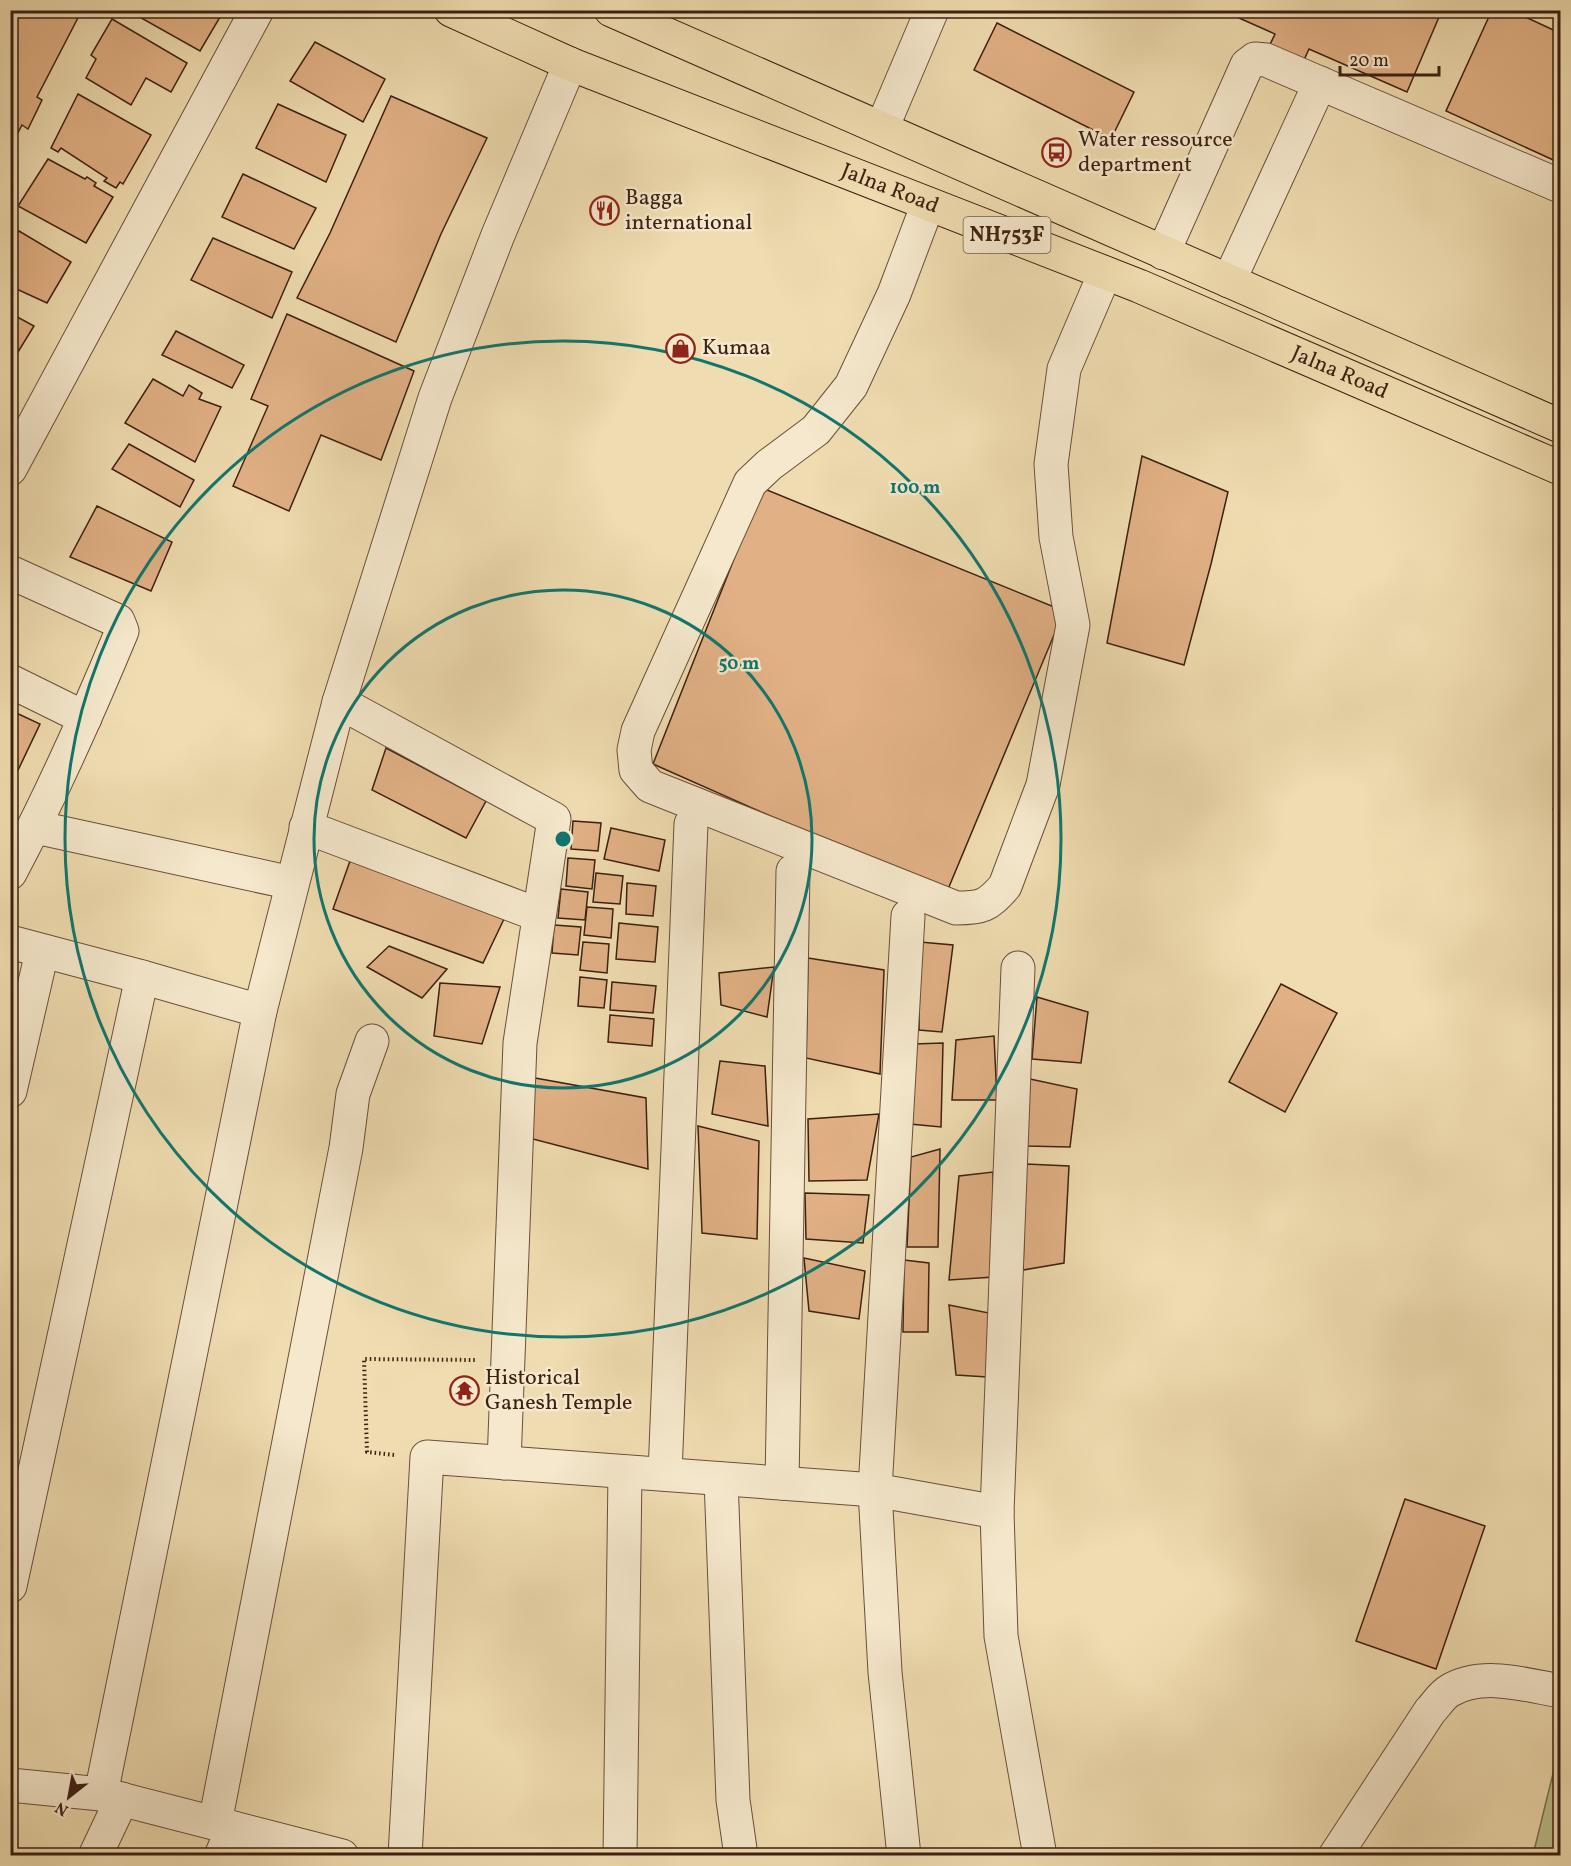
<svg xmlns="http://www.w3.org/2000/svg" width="1571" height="1866" font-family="Vollkorn,serif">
<rect width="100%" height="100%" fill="#efdcb0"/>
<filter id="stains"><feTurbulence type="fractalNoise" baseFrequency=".00333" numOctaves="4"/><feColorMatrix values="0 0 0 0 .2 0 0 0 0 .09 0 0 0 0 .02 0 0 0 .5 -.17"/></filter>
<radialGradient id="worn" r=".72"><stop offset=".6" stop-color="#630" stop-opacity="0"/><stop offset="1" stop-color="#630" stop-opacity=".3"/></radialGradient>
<polygon fill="#bbc08a" stroke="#7c704e" stroke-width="1.5" points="1560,1745 1560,1855 1533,1855"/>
<g fill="#e1b185" stroke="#3d2012" stroke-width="1.5">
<polygon points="10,10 82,10 37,97 42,100 28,129 22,125 11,146"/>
<polygon points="127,10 220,10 223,12 200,51"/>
<polygon points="1221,10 1442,10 1407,92 1309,49 1299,71 1265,55 1275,34"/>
<polygon points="1492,10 1510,10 1560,33 1560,163 1446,111"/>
<polygon points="112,19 187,63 171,92 146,78 131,105 86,78 96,59 91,55"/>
<polygon points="997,23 1134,92 1111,139 974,70"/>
<polygon points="315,42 385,79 363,122 290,81"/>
<polygon points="78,94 151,135 123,184 120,182 116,188 104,181 107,178 61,148 58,152 51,148"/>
<polygon points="391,96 487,138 441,234 396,342 297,298 330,233"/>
<polygon points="278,104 346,135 326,182 256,148"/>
<polygon points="48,159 85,179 87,177 96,183 94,186 113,197 86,243 18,206"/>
<polygon points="243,174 316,208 294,249 222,217"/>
<polygon points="19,231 71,262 47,303 10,286 10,235 15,237"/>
<polygon points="213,238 292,272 272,318 191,280"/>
<polygon points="10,313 34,326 10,365"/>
<polygon points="287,314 414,371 381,460 321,435 289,511 233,486 268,406 251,399"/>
<polygon points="176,331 244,365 232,388 162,355"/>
<polygon points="153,379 183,396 189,385 202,393 199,399 221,407 195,462 125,423"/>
<polygon points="129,444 194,480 180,507 112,469"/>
<polygon points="1142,456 1228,492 1211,564 1184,665 1107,643"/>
<polygon points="762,488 1064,611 946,894 653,764"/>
<polygon points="97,506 172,542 151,591 70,557"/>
<polygon points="10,710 40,724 10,787"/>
<polygon points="386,748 486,801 466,838 372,790"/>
<polygon points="1560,795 1560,814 1553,809"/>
<polygon points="573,821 601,823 598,851 571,849"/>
<polygon points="611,828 665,840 659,871 604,859"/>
<polygon points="568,858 595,860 592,889 566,886"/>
<polygon points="350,861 504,919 483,963 333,909"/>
<polygon points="596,873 623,876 620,904 593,902"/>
<polygon points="627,883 656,886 653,916 626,914"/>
<polygon points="561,889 588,892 585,920 558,918"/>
<polygon points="587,907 613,909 611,938 584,935"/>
<polygon points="619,923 658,927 655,962 616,959"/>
<polygon points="554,925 581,927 578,955 552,953"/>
<polygon points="583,942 609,944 607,973 580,970"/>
<polygon points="920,942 953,945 942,1032 919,1030"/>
<polygon points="389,946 447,969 422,998 367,967"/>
<polygon points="808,958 884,970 880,1074 806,1058"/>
<polygon points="774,967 767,1017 721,1005 719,973"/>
<polygon points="580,977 607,980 604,1008 578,1006"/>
<polygon points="612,982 656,986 653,1013 610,1010"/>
<polygon points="440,983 500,987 482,1044 434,1036"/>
<polygon points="1281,984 1337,1013 1285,1112 1229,1082"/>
<polygon points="1037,997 1088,1012 1081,1063 1032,1059"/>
<polygon points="610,1015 654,1019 652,1046 608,1042"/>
<polygon points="994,1036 997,1100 952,1100 956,1040"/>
<polygon points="943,1043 941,1127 910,1124 913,1044"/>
<polygon points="720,1061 765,1066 768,1126 712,1114"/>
<polygon points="535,1078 646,1098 648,1169 529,1138"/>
<polygon points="1030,1079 1077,1089 1070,1147 1026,1146"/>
<polygon points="879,1114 867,1180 809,1181 808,1119"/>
<polygon points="698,1126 759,1141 757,1239 702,1233"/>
<polygon points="940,1149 938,1247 907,1247 911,1157"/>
<polygon points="1026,1164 1069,1166 1064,1263 1023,1270"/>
<polygon points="993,1172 994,1277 949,1280 959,1176"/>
<polygon points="805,1193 869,1195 863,1243 806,1239"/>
<polygon points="804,1258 865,1271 859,1319 809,1311"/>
<polygon points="904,1260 929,1263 928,1332 903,1332"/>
<polygon points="949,1305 989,1313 987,1377 956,1375"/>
<polygon points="1405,1499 1485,1526 1436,1669 1356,1641"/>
</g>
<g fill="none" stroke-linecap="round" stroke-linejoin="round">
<defs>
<g id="minor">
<polyline points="882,128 932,10"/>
<path d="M 928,204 L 894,294 L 851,386 L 816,430 L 769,465 L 750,483 L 638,731 L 634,750 L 636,770 L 650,786 L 956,908 C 982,908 988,906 1005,886 L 1043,785 L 1073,625 L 1056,537 L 1051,464 L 1064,369 L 1105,273"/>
<polyline points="1163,253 1247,65 1255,59 1266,60 1560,186"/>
<polyline points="1229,281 1320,83"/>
<polyline points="10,469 257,10"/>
<path d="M 10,572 L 118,621 L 122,631 C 88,713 52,794 10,873"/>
<polyline points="10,681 85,718"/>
<polyline points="339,702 554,819 520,1043 504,1463"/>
<polyline points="35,827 292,883"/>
<polyline points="306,827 539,915"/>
<polyline points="10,942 142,977 260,1011"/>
<polyline points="10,1091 42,952"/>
<polyline points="665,1474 691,824"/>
<polyline points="721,1479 733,1800 741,1856"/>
<polyline points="782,1483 793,871"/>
<polyline points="997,1512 1001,1636 1040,1856"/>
<polyline points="10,1586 142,977"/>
<polyline points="10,1785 101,1794 342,1856"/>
<polyline points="101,1794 260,1011 339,702 435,398 498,235 570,64"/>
<polyline points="215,1823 346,1148 353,1094 372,1041"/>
<polyline points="95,1856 122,1799"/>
<polyline points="221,1856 233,1828"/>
<polyline points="405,1856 427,1457 875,1490 997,1512 1018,968"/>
<polyline points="620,1856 625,1472"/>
<polyline points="904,1856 885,1672 875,1490 908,916"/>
<path d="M 1335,1856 L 1430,1711 C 1436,1705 1442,1695 1449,1691 C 1482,1671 1526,1685 1560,1691"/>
</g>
<g id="highway">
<path id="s1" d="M 451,10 L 570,64 L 1139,286 L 1560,468"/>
<polyline points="611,10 1560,426"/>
</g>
</defs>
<use href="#minor" stroke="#6a4f3a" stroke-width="35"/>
<use href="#highway" stroke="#3d2012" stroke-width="35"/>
<polyline stroke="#3d2012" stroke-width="4" stroke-dasharray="1.5 3" stroke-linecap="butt" points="394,1455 367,1452 364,1359 476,1360"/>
<use href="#minor" stroke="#f5e8cc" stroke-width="33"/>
<use href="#highway" stroke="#efdcb0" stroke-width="33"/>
</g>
<g fill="none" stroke="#0f766e" stroke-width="3">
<circle cx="563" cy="839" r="249"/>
<circle cx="563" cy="839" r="498"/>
</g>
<defs>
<symbol id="bus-ring" viewBox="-11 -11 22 22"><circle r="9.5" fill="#f5e8cc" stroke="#8f2418" stroke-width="1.5"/><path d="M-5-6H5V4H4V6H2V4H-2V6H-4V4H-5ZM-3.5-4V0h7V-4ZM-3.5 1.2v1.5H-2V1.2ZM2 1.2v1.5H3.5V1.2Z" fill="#8f2418"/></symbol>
<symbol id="restaurant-ring" viewBox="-11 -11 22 22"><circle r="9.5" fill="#f5e8cc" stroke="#8f2418" stroke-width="1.5"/><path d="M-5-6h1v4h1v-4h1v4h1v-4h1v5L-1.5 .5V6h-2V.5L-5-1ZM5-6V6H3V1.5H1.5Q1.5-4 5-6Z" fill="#8f2418"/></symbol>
<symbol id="shop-ring" viewBox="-11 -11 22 22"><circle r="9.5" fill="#f5e8cc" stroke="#8f2418" stroke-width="1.5"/><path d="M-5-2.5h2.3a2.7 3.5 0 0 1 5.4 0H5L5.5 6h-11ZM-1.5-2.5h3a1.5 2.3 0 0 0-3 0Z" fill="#8f2418"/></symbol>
<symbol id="temple-ring" viewBox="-11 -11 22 22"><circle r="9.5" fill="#f5e8cc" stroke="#8f2418" stroke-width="1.5"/><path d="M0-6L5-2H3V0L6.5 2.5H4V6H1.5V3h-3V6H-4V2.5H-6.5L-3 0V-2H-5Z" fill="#8f2418"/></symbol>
</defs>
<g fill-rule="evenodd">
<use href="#bus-ring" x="1040" y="136" width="33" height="33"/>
<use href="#restaurant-ring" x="588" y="194" width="33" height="33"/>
<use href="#shop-ring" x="664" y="332" width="33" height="33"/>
<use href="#temple-ring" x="448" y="1374" width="33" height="33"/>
</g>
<g text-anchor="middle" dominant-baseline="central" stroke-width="5" stroke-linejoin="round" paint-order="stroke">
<rect fill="#f5e8cc" stroke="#745c4a" stroke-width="1.5" x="963.5" y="217" width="87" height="36" rx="4.5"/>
<g font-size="21" font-weight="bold" fill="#3d2012">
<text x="1007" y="235">NH753F</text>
</g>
<g font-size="22" fill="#3d2012" stroke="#f5e8cc" text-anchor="start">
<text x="1078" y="140">Water ressource<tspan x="1078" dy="25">department</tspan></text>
<text x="625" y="198">Bagga<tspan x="625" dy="25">international</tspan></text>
<text x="702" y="348">Kumaa</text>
<text x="485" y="1378">Historical<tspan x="485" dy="25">Ganesh Temple</tspan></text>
</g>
<g font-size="22" fill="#3d2012" stroke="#f5e8cc">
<text stroke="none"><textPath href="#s1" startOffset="474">Jalna Road</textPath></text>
<text stroke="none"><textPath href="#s1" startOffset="960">Jalna Road</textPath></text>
</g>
</g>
<circle cx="563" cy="839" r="9" fill="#0f766e" stroke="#f5e8cc" stroke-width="3"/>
<g font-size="18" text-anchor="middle" font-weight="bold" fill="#0f766e" stroke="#f5e8cc" stroke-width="5" stroke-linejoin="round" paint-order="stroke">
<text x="915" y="493">100 m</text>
<text x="739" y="669">50 m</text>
</g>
<rect width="1571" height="1866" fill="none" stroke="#efdcb0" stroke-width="36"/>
<rect x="12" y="12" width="1547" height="1842" fill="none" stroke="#3d2012" stroke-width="3"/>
<rect x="18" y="18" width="1535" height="1830" fill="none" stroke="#3d2012" stroke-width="1.5"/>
<g transform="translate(69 1797) rotate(211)" stroke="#f5e8cc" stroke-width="4.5" paint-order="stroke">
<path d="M0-4.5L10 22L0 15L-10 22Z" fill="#3d2012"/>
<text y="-9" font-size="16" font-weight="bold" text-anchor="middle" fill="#3d2012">N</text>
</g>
<path d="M1340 66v9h99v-9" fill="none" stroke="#3d2012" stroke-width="3"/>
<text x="1349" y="66" font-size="18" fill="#3d2012" stroke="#f5e8cc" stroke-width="4.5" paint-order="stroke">20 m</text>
<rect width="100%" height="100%" filter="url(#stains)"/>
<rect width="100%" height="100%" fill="url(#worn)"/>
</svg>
